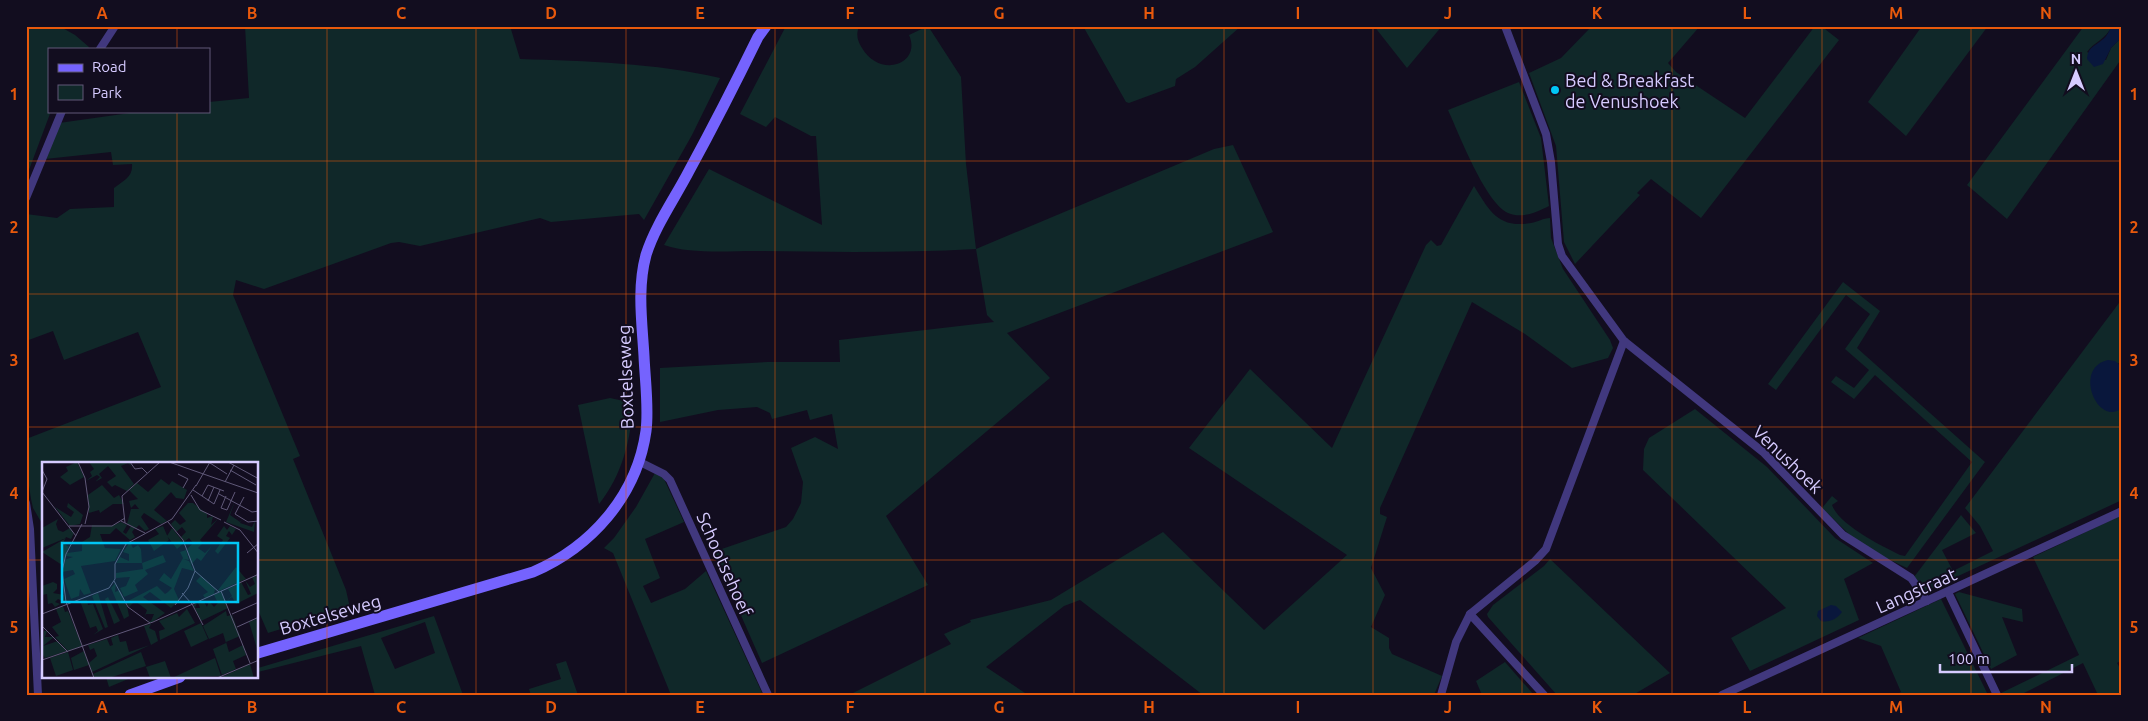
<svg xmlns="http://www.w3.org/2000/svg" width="2148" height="721" font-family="Ubuntu,sans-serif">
<rect width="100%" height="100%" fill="#120d1f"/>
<g fill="#102829" fill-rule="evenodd">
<polygon points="26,26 59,26 75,35 89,47 88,49 49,49 49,111 51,111 26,178"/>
<path d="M 245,26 L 510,26 L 520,59 C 587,61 655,63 720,78 L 692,135 L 644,220 L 639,214 L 551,222 L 540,218 L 420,246 L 399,242 L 391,243 L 264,289 L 236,280 L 233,295 L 300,456 L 293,459 L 346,590 L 350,608 L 268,633 L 258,610 L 258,463 L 44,463 L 44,527 L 33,508 L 31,499 L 26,467 L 26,439 L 161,387 L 138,332 L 64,360 L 53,331 L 26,341 L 26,214 L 57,218 L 70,209 L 114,207 L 114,188 C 124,180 133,177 132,164 L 113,165 L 111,152 L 45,159 L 59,123 L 144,111 L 209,111 L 209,102 L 249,98 Z"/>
<path d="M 786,26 L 859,26 C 856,35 857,40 862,48 C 880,79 922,64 909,35 L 928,26 L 961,77 L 966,164 L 976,249 L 1214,149 L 1233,145 L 1273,232 L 1007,333 L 1050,378 L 886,516 L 928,585 L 762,663 L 713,552 L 786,527 L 793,519 L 801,503 L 803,482 L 791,448 L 815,437 L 838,449 L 832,414 L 810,420 L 807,410 L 772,419 L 770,413 L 757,407 L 718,410 L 660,422 L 660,368 L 768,362 L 840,362 L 839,340 L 994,322 L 987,315 L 976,249 C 903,253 828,252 755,251 C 728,251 689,254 664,245 L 709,169 L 822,225 L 816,136 L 811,136 L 775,117 L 766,127 L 740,114 Z"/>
<polygon points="1083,26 1241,26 1195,67 1176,79 1175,86 1129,103 1126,102"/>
<polygon points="1374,26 1442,26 1407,68"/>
<polygon points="1592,26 1700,26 1668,63 1676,72 1745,118 1815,26 1821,26 1839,40 1701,218 1651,179 1637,193 1640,195 1575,264 1564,242 1556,146 1529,73 1561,58"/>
<polygon points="1922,26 1988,26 1906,136 1868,102"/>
<path d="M 2084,26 L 2112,26 C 2105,40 2095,41 2087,52 L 2106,60 L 2111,48 L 2122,37 L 2122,58 L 2007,219 L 1967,185 Z"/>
<path d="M 1519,82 L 1541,138 L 1549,206 C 1537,212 1522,219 1508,213 C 1485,202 1459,134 1448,110 Z"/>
<path d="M 1474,186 C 1489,210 1498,229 1531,223 C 1538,222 1543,218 1550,218 L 1551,238 L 1563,269 L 1610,340 L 1613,348 L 1608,358 L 1572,368 L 1525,334 L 1472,302 L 1380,508 L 1380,514 L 1387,517 L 1371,568 L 1385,595 L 1371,627 L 1389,638 L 1389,648 L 1392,654 L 1442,676 L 1434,695 L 1203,695 L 1080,600 L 1064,606 L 986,667 L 1028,695 L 849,695 L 951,644 L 944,634 L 971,622 L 970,620 L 1051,600 L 1163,532 L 1264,630 L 1347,555 L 1189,448 L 1250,369 L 1332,448 L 1426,245 L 1431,240 L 1437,246 L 1441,245 Z"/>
<path d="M 1843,282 L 1880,311 L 1857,348 L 1985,462 L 1907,568 L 1871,551 L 1854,539 L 1822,508 L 1832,496 L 1838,501 L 1832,505 C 1839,525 1882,546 1900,555 L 1905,556 L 1972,462 L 1875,375 L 1854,399 L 1831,382 L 1836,376 L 1854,388 L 1869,370 L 1845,349 L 1870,314 L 1846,295 L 1776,390 L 1768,384 Z"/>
<polygon points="2122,299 2122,367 2119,363 2091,379 2091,388 2119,410 2122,408 2122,500 1926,591 1914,577 1961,515 1976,533 1942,550 1953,571 1993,551 1980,526 1965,508"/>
<path d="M 610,398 L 633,403 C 631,440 622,475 599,504 L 578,405 Z"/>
<polygon points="1695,409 1767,467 1835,538 1873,563 1844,579 1859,620 1750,671 1731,638 1786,608 1643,470 1644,449 1649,438"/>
<polygon points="655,473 663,477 684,522 645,539 660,578 643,586 651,603 685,589 706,571 763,695 671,695 613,553 604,548 614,538 636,507"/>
<polygon points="2122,515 2122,660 2117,663 2122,672 2122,695 2098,695 2083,663 2020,695 2002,695 2001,693 2079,655 2033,557"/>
<polygon points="1550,559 1670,673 1633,695 1557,695 1488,617 1487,614 1493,605 1544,566"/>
<polygon points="1959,592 2022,609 2023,622 2002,617 2017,655 1991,669 1955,594"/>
<polygon points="1941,599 1988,695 1896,695 1901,692 1881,646 1858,638"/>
<path d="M 434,616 L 463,695 L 375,695 L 361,646 L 258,672 L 258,668 ZM 425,622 L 435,653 L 395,669 L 381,638 Z"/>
<polygon points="566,661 578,695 531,695 529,689 561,679 556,664"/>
<polygon points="1505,662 1534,695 1482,695 1476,681"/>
<polygon points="106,677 133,677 109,687"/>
</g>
<g fill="#09173c">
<path d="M 2112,26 L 2122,26 L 2122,37 L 2111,48 L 2103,64 L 2094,67 L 2087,59 C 2088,47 2094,47 2102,40 C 2107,37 2109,31 2112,26 Z"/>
<path d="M 2108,360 L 2115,361 L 2122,367 L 2122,408 C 2098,428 2072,368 2108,360 Z"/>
<path d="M 1831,605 L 1836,606 L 1842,612 C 1837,619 1829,623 1821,621 L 1817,616 L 1818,611 Z"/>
</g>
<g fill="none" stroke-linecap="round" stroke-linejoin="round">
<g stroke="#41387e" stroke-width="8">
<polyline points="1505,26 1546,134 1551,162 1558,244 1562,256 1624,341 1763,452 1843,535 1911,578 1927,601"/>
<polyline points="100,49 115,26"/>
<polyline points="26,198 62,111"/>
<polyline points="638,461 664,474 670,480 768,695"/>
<polyline points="26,503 30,529 38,695"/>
<polyline points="1948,592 1997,695"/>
<polyline points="1470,614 1544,695"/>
<polyline points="1441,695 1456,642 1470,614 1535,561 1546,549 1624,341"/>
<polyline points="1722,695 2122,511"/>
</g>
<g stroke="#7563fe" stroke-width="11">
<path d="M 258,653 L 533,572 C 591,547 637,496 646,431 C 649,408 645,380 644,356 C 642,322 637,288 646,255 C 655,226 675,198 689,171 C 713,127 736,82 758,37 L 766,26"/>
<polyline points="130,695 180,677"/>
</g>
</g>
<path fill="none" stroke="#e8590c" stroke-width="1" stroke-opacity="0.55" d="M 177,26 L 177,49M 327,26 L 327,695M 476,26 L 476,695M 626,26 L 626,695M 775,26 L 775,695M 925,26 L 925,695M 1074,26 L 1074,695M 1224,26 L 1224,695M 1373,26 L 1373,695M 1522,26 L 1522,695M 1672,26 L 1672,695M 1822,26 L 1822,695M 1971,26 L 1971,695M 177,111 L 177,463M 26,161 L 2122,161M 26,294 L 2122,294M 26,427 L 2122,427M 26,560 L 44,560M 258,560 L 2122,560M 177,677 L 177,695"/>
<circle fill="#01c6f5" stroke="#120d1f" stroke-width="2" cx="1555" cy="90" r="5"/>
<g text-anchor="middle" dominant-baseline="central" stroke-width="4" stroke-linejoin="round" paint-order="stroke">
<g font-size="18" fill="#d6cbff" stroke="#120d1f" text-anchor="start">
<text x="1565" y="80">Bed &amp; Breakfast<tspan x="1565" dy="21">de Venushoek</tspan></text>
</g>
<g font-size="18" fill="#d6cbff" stroke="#120d1f">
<text transform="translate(625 377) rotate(-92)">Boxtelseweg</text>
<text transform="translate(1788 459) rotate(44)">Venushoek</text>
<text transform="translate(725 564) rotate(66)">Schootsehoef</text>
<text transform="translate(1916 590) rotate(-24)">Langstraat</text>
<text transform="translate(330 614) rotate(-16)">Boxtelseweg</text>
</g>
</g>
<g transform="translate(42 462)">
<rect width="216" height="216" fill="#120d1f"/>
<path d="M 35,0 L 42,15 L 28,23 L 18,15 L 26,9 L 24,5 ZM 47,0 L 87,0 L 90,5 L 86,1 L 79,4 L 92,22 L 85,29 L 73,23 L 70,25 L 65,20 L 74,14 L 66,4 L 57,12 L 60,16 L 53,20 L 58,15 L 55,13 L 44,19 L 50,14 L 48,10 L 52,7 ZM 119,17 L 127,23 L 130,19 L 145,28 L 142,37 L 134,36 L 129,30 L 112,48 L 125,59 L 119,62 L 102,51 L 99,55 L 107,67 L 103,69 L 97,63 L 94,66 L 85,62 L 89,47 L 97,47 L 93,42 L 89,46 L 87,39 L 96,37 L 87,28 L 95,21 L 106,30 ZM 60,23 L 72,36 L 77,33 L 82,42 L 71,42 L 58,51 L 57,48 L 47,51 L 46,33 ZM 193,39 L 188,53 L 198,60 L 200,57 L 198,61 L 210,65 L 213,59 L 212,70 L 184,60 ZM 26,41 L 41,53 L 38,62 L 28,64 L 13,45 L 29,55 L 32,50 L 25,45 ZM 146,41 L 151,41 L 165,52 L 165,56 L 171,54 L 169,63 L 176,57 L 158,78 L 161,81 L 156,86 L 163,91 L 170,84 L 159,99 L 155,96 L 149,103 L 145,87 L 151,81 L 147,76 L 142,80 L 139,75 L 144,70 L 140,65 L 134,70 L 129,62 L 133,58 L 138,63 L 144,59 L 137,51 ZM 16,57 L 14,62 L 16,68 L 21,70 L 28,66 L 32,71 L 29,77 L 24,75 L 21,81 L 27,85 L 20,103 L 0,90 L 24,76 L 0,86 L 0,66 ZM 79,60 L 85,63 L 81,70 L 84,72 L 89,64 L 93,66 L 90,70 L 93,75 L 88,78 L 74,66 L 68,72 L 58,72 L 63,86 L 79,87 L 73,99 L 39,104 L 49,131 L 42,133 L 38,127 L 37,134 L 29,137 L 22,117 L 33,112 L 31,108 L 20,110 L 22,98 L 31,95 L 24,94 L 25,91 L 40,89 L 40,80 L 48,75 L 50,63 L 70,64 ZM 121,64 L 127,78 L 112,89 L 106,78 L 117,72 L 113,67 ZM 182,64 L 185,68 L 188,64 L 194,67 L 190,73 L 187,69 L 184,74 L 188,76 L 176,92 L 173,89 L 181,78 L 175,74 ZM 130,66 L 142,81 L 135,87 L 125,74 ZM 88,80 L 91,86 L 96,83 L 99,87 L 100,101 L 121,93 L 124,100 L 103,108 L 106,112 L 93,123 L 96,129 L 82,135 L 78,126 L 84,124 L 88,115 L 74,116 L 74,111 L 101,107 L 100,101 L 74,101 L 78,95 L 87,99 L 87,92 L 81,90 ZM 144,88 L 147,98 L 141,97 L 147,99 L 152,109 L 140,106 L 132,127 L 137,138 L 129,146 L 108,130 L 101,135 L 123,151 L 109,161 L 106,158 L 109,159 L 112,152 L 104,152 L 102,156 L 105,148 L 93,139 L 87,145 L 84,140 L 115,124 L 123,132 L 126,130 L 130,126 L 117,118 L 122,111 L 129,117 L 141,96 L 138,90 ZM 194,105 L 204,117 L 177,129 L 176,128 ZM 159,114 L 173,127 L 172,132 L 163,136 L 161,133 L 166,130 L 154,119 ZM 214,114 L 216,131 L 194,142 L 190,135 L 184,139 L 190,134 L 186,127 L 199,120 L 206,133 L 209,132 L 203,118 L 208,125 L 213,122 L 210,115 ZM 11,120 L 15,122 L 15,127 L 11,131 L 22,133 L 23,140 L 16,137 L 13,140 L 18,142 L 13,145 L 10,141 L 6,142 L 5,132 L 0,133 L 0,124 ZM 74,120 L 73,130 L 78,128 L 85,144 L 87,154 L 82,157 L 69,126 ZM 179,130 L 186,146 L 159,159 L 151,143 L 155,141 L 153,146 L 158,146 L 156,141 L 161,138 L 165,145 L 167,139 L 172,145 L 176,141 L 172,133 ZM 56,131 L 66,165 L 63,166 L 50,134 ZM 66,135 L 78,159 L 72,162 L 63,137 ZM 45,138 L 46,143 L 51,142 L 61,167 L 51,173 L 56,169 L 54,164 L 48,166 L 38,139 ZM 21,144 L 23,150 L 26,149 L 40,184 L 26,189 L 13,175 L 17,174 L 10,165 L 19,160 L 14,147 ZM 145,147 L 153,161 L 118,178 L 117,169 L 123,167 L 117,159 L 135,151 L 137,155 ZM 184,149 L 185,154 L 190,153 L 198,174 L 184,180 L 187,190 L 201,183 L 204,193 L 191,199 L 194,207 L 180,213 L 171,187 L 184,181 L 181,171 L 167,177 L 161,164 ZM 216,156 L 216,190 L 207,160 ZM 159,161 L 166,177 L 149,185 L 142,169 ZM 109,162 L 107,166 L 113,169 L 116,179 L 109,183 L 102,164 ZM 2,169 L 5,169 L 3,175 L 12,175 L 1,184 L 16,179 L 25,189 L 3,196 L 0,191 ZM 76,173 L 78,180 L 84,179 L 87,190 L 108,183 L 50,210 L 47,201 L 55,194 L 52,186 L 48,188 L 46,183 L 65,177 L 68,184 L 71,183 L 69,176 ZM 42,189 L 47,203 L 32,208 L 29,196 ZM 26,190 L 31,208 L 14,214 L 8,196 ZM 99,190 L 104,204 L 67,216 L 53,216 L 51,212 ZM 173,196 L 179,214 L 130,216 ZM 123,199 L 129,216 L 108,216 L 104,205 ZM 208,202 L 212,216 L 180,216 L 180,215 Z" fill="#102829"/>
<path fill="none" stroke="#605979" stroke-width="1" d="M 36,0 L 43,16 L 47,45 L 43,62M 88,0 L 93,7 L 100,6 L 105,11M 127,0 L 216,31M 186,0 L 217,17M 168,1 L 185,12M 0,8 L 5,17 L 0,30 L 34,74M 188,8 L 214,23M 136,12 L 146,17 L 141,26M 183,20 L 192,3M 154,24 L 168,0M 151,28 L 172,42 L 178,28M 177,32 L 210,50 L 217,49M 149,33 L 158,48 L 179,58M 160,34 L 166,23 L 182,29M 184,34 L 179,46 L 185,48 L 193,30M 202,35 L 193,52 L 206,60 L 217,59M 166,39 L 172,25M 79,59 L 103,71M 126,60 L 141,78 L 153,109 L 177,130M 182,60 L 198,68 L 217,92M 83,61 L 80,34 L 118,0M 40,62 L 24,92 L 20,109 L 24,140 L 52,216M 27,64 L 70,64 L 83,56M 205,91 L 217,81M 72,119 L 86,145 L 108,161M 179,129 L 208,201M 140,131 L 150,142 L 161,163M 133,143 L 146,126 L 153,109M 0,152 L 67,126 L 73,117 L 73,102 L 84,82 L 130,57 L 154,23M 190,152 L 217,140M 0,164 L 26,190M 195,165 L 217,155M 0,198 L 111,160 L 217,112M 175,216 L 217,198"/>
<path fill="#01c6f5" fill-opacity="0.15" stroke="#01c6f5" stroke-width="2.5" d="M 20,81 L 196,81 L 196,140 L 20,140 Z"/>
<rect width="216" height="216" fill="none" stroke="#d6cbff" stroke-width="2.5"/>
</g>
<rect width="2148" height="721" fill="none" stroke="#120d1f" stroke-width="55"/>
<rect x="48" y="48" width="162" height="65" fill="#120d1f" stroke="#605979"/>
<rect x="58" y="64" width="25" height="8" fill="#7563fe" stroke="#605979"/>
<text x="92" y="72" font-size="15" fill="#d6cbff">Road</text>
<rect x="58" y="85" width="25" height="15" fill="#102829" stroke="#605979"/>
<text x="92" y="98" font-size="15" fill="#d6cbff">Park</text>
<g transform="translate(2076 72)" stroke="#120d1f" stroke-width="4" paint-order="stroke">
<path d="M0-4L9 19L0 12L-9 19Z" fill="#d6cbff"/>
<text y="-8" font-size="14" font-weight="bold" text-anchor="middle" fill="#d6cbff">N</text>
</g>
<path d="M1940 664v8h132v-8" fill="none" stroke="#d6cbff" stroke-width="2.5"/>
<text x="1948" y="664" font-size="15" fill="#d6cbff" stroke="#120d1f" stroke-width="4" paint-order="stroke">100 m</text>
<rect x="28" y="28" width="2092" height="666" fill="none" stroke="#e8590c" stroke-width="2"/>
<g font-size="16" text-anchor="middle" font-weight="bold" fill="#e8590c">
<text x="102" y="19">A</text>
<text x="252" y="19">B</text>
<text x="401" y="19">C</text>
<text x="551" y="19">D</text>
<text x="700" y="19">E</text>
<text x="850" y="19">F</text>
<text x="999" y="19">G</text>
<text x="1149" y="19">H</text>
<text x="1298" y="19">I</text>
<text x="1448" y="19">J</text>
<text x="1597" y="19">K</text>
<text x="1747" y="19">L</text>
<text x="1896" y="19">M</text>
<text x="2046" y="19">N</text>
<text x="14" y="100">1</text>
<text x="2134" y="100">1</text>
<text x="14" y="233">2</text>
<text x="2134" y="233">2</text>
<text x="14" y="366">3</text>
<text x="2134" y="366">3</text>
<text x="14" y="499">4</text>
<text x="2134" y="499">4</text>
<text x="14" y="633">5</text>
<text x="2134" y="633">5</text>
<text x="102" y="713">A</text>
<text x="252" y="713">B</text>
<text x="401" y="713">C</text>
<text x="551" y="713">D</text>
<text x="700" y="713">E</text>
<text x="850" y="713">F</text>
<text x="999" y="713">G</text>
<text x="1149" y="713">H</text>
<text x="1298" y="713">I</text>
<text x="1448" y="713">J</text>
<text x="1597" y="713">K</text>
<text x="1747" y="713">L</text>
<text x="1896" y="713">M</text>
<text x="2046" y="713">N</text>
</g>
</svg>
